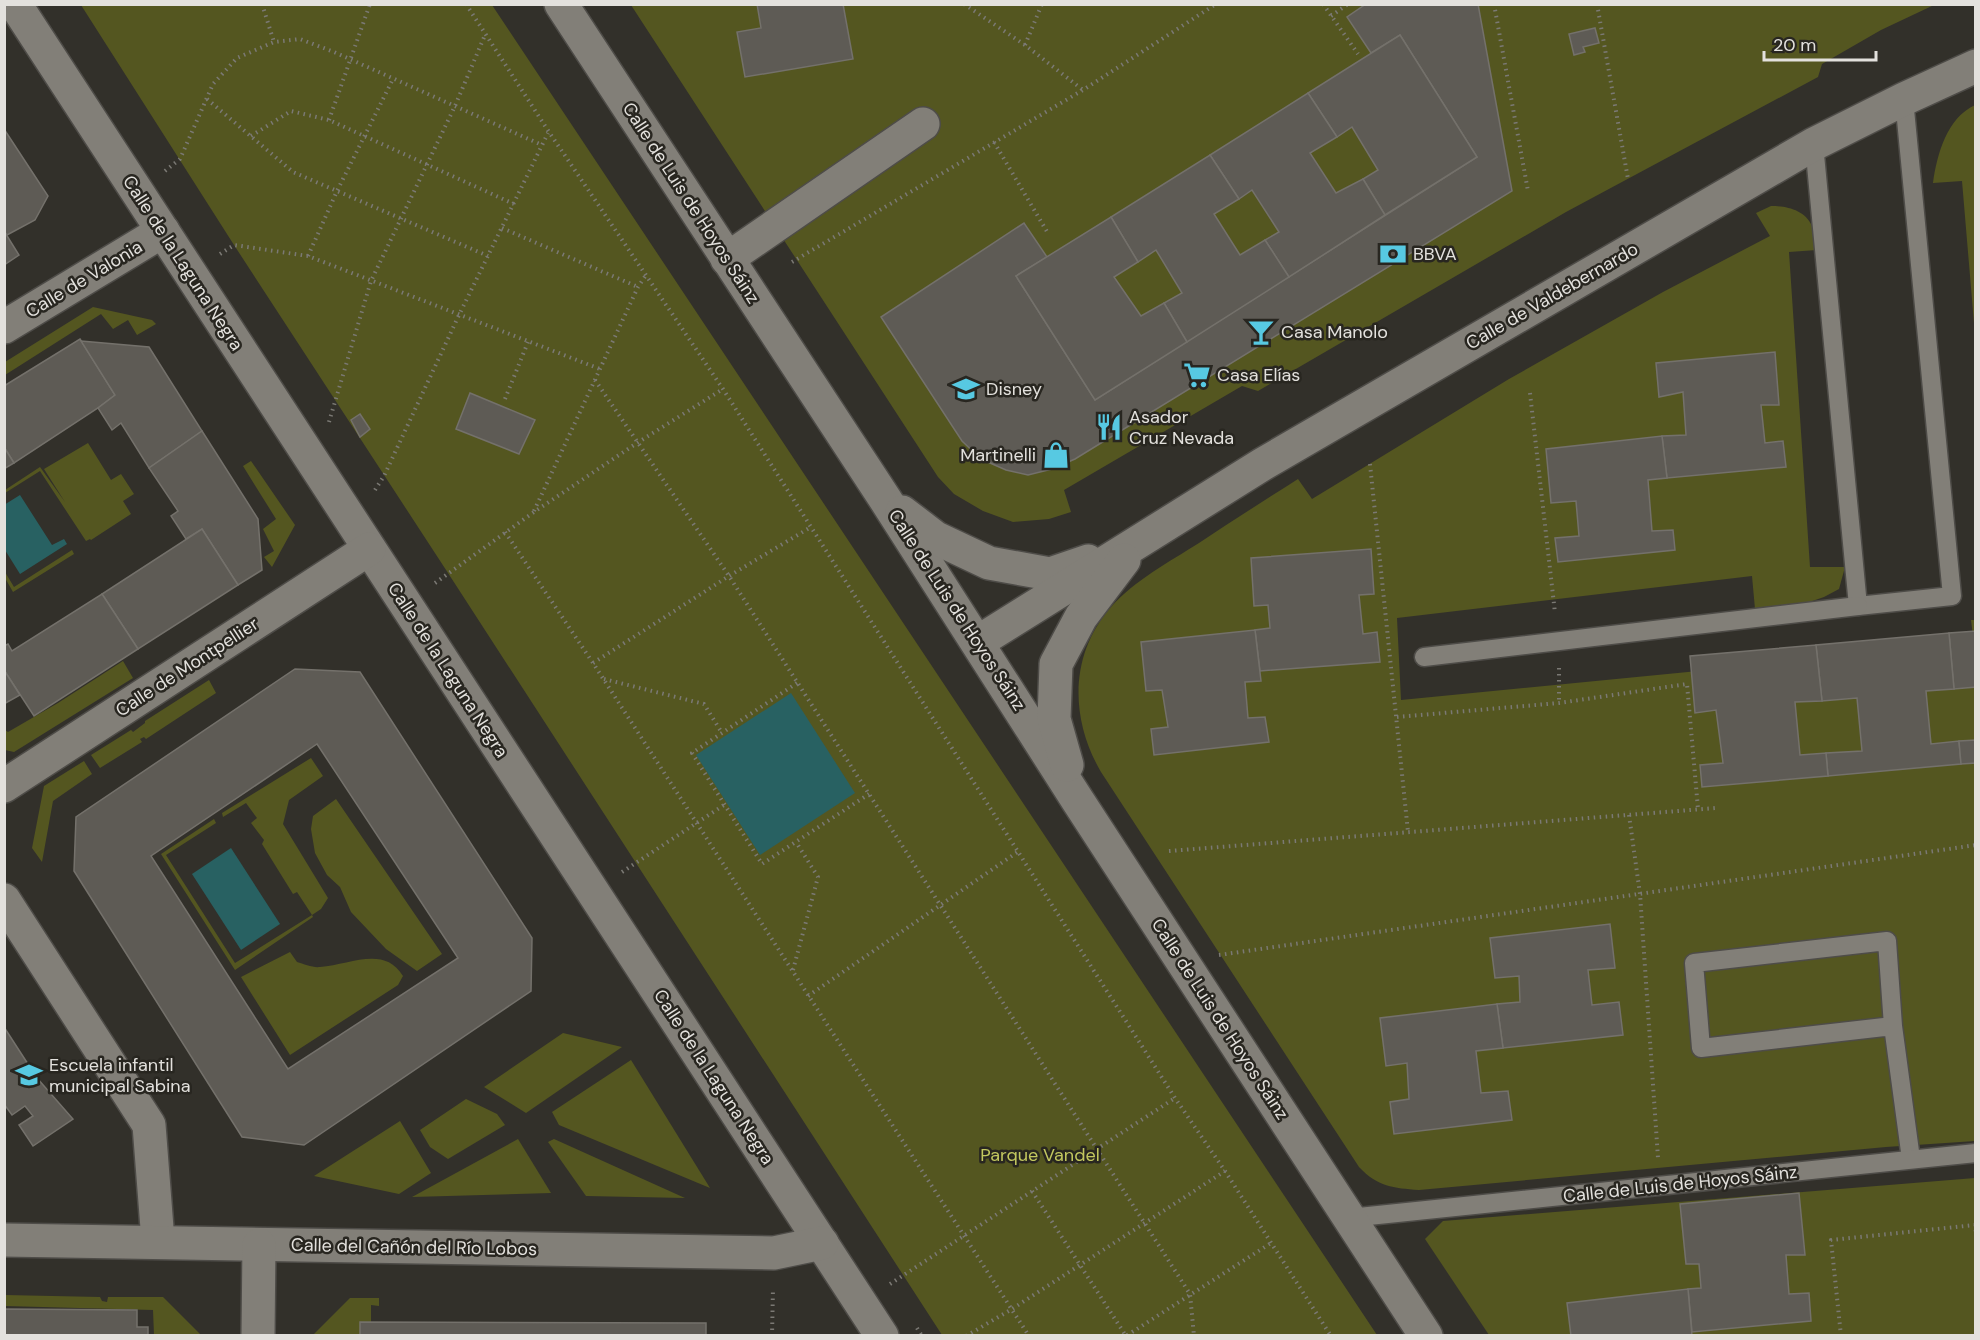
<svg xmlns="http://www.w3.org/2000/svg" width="1980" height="1340" font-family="'DM Sans',sans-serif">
<rect width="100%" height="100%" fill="#32302a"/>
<g fill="#545620">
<polygon points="81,5 492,5 1377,1335 942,1335 448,573 234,245"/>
<polygon points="631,5 1934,5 1881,30 1822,64 1818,77 1566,212 1258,391 1242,386 1064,490 1071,512 1049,519 1013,522 983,511 954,494 938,477"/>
<path d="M 1975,105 L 1975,335 L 1962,181 L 1933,183 C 1937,154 1947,118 1975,105 Z"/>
<path d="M 1771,206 C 1787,206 1805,210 1812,226 C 1816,233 1816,243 1817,250 L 1789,252 L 1810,567 L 1845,567 L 1839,589 L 1824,597 L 1774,614 L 1755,609 L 1752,576 L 1397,618 L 1401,700 L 1974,644 L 1971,620 L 1975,620 L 1975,1141 L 1886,1147 L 1419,1190 C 1393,1188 1378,1187 1359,1167 L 1101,772 C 1070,719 1069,655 1111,607 C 1135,580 1169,562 1199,543 C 1232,521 1265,500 1298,479 L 1312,499 L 1509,379 L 1663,292 L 1770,236 L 1756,213 Z"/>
<polygon points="93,307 152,320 156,324 137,335 128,320 113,329 101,314 5,375 5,362"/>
<polygon points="88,443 111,480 121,474 134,494 123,501 131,514 91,540 90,539 86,541 40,471 5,493 5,490 40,467 65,502 44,469"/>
<polygon points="251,461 295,525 272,567 264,557 274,551 263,529 276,519 243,466"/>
<polygon points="72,550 74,554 13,592 5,578 5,572 14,587"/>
<polygon points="123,661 133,678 14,752 5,750 5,730 8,732 58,703"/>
<polygon points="209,680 216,693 146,739 144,737 140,739 142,742 100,768 91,755 131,730 133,732 145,723 145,721"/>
<polygon points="311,758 323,776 289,800 283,824 328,898 321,909 312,915 313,917 235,970 161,854 214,819 216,823 166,855 235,963 312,915 297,892 293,894 262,844 264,840 251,823 257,818 246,803 223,817 222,813"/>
<polygon points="84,761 92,774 53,801 42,862 32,848 44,786"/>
<polygon points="336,799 442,954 417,971 386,949 351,912 340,887 327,875 315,853 311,829 313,816"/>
<path d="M 290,952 L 297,962 C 304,964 313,968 320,967 C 350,965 384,945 403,976 L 398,985 L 290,1055 L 241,977 Z"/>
<polygon points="563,1033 622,1047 526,1113 484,1087"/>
<polygon points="631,1060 710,1188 559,1125 552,1112"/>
<polygon points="466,1099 497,1114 505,1125 448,1159 430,1147 420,1130"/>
<polygon points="400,1121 431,1173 399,1194 314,1176"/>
<polygon points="518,1139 551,1193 412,1197"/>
<polygon points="554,1139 685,1198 586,1196 548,1142"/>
<polygon points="1975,1178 1975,1335 1489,1335 1425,1239 1443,1221"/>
<polygon points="5,1295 100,1297 102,1301 107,1302 108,1297 163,1297 201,1335 154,1335 153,1310 5,1306"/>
<polygon points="350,1298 379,1298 379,1306 371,1305 371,1322 360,1335 312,1336"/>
</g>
<g fill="#286162">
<polygon points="20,495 52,545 64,539 67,544 20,574 5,550 4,505"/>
<polygon points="791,693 855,793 760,855 696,755"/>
<polygon points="231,848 280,924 241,950 192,874"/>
</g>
<g fill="#5e5b55" stroke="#74716b" stroke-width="1.5" fill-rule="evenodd">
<polygon points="757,4 843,4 853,59 745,77 737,32 761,28"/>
<polygon points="1366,4 1478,4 1512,191 1075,459 1052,469 1028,475 1006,470 981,459 962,441 881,317 1024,223 1047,257 1016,276 1095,400 1477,157 1400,35 1371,53 1347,17"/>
<polygon points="1595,28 1599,43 1583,47 1585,52 1574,55 1569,34"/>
<polygon points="1400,35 1477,157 1385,215 1363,179 1378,170 1352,127 1337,137 1308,93"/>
<polygon points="1308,93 1337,137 1310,153 1336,193 1363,179 1385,215 1289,277 1265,240 1279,232 1252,190 1239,199 1210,155"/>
<polygon points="4,129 48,196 35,220 7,235 4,231"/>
<polygon points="1210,155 1239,199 1214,214 1240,255 1265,240 1289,277 1187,342 1164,303 1182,293 1156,250 1138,262 1111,217"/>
<polygon points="1111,217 1138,262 1114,277 1141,316 1164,303 1187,342 1095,400 1016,276"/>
<polygon points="4,231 19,255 4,265"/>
<polygon points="80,339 115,395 98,408 14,463 4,447 4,386"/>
<polygon points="81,341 149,347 202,431 149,468 121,423 112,430 98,408 115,395"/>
<polygon points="1775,352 1779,405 1761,405 1765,443 1783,441 1786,467 1667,478 1662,436 1686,435 1683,392 1659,397 1656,363"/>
<polygon points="470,393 535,420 519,454 456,429"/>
<polygon points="360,414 370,429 360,437 351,420"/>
<polygon points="202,431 258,519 262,570 238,585 202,529 186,539 171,516 178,511 149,468"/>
<polygon points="1662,436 1667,478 1648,480 1652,531 1673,530 1675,550 1558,562 1555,538 1579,536 1576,501 1551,503 1546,449"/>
<polygon points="4,447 14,463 4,469"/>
<polygon points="202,529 238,585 138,649 102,594"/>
<polygon points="1371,549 1374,594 1359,595 1363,634 1377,632 1380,662 1260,671 1255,630 1270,628 1268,605 1254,606 1251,558"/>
<polygon points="102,594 138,649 34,716 4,670 4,646 8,644 12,651"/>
<polygon points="1255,630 1261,681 1245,682 1248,718 1265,717 1269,742 1154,755 1151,729 1168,727 1162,690 1146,691 1141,642"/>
<polygon points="1976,631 1976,687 1954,689 1949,633"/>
<polygon points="1949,633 1954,689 1926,691 1931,744 1959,741 1961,764 1828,776 1826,753 1862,751 1857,698 1822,701 1816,645"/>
<polygon points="1816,645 1822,701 1795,702 1800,755 1826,753 1828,776 1702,787 1700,765 1723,763 1716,710 1695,713 1690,656"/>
<path d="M 295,669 L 360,672 L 532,938 L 531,991 L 304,1145 L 242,1137 L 74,871 L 76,817 ZM 317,744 L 458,958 L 288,1069 L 151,856 Z"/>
<polygon points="4,670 20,695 4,704"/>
<polygon points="1976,740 1976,763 1961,764 1959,741"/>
<polygon points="1610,924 1615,968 1588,970 1592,1005 1619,1002 1623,1035 1503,1048 1497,1004 1520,1002 1519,976 1495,978 1490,938"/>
<polygon points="1497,1004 1503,1048 1476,1051 1481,1093 1508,1091 1512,1120 1394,1134 1390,1102 1409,1099 1407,1063 1386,1066 1380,1018"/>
<polygon points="4,1027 37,1078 73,1119 33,1146 19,1125 33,1116 25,1106 12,1115 4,1104"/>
<polygon points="1799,1193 1805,1255 1786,1255 1789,1294 1809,1293 1811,1321 1692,1332 1688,1289 1701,1288 1699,1264 1686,1264 1680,1204"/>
<polygon points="1688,1289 1692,1336 1571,1336 1567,1303"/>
<polygon points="4,1309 137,1310 137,1327 148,1327 148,1336 4,1336"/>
<polygon points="360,1322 706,1323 706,1336 360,1336"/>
</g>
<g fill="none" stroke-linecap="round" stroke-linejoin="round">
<defs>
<g id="lane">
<polyline points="1814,144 1858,606 1952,596 1904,99"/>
<polyline points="1424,657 1858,606"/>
<polyline points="1893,1026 1701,1048 1694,963 1887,941 1893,1026 1911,1159"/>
<polyline points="1349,1218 1976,1153"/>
</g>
<g id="street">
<polyline points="15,4 882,1336"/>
<polyline points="561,4 885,499 1078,801 1426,1336"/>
<polyline points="727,259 923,124"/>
<polyline points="4,327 163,231"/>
<polyline points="902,512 936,538 989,563 1050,574 1088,561"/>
<polyline points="978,642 1263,464 1814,144 1904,99 1976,66"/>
<polyline points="1067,765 1054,719 1056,664 1081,617 1124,560"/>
<polyline points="4,786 369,549"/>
<polyline points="4,900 149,1125 158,1241"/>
<polyline points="4,1240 774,1253 822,1243"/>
<polyline points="258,1336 259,1245"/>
</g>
</defs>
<use href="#lane" stroke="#4e4c48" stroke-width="21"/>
<use href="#street" stroke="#4e4c48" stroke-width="36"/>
<g stroke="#7b7974" stroke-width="4" stroke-dasharray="1.5 4.5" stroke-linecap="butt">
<polyline points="262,4 274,42"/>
<polyline points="466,4 549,132 723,389 1175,1098 1225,1171 1331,1336"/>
<polyline points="964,4 1025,45 1083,90"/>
<polyline points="1323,4 1358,54"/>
<polyline points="1494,4 1528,191"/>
<polyline points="1597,4 1628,179"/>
<polyline points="1331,16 1348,4"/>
<polyline points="1025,45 1042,4"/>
<polyline points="207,99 293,172 488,256"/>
<polyline points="329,120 370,4"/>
<polyline points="251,136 291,111 329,120 514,204"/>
<polyline points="994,142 1049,235"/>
<polyline points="165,171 180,159 213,84 237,58 274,42 300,39 334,52 542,145"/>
<polyline points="502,228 638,287"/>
<polyline points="220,254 234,245 308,256 600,369"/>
<polyline points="308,256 337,191 393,79"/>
<polyline points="792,262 1083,90 1216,4"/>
<polyline points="595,380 729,576 1190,1294 1194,1336"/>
<polyline points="1530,393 1555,613"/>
<polyline points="505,399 528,342"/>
<polyline points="329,422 371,281 455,106 485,35"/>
<polyline points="1370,464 1408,832"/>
<polyline points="375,490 384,476 459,315 548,133"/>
<polyline points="534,511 638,287 646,275"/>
<polyline points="505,532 593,663 1029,1336"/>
<polyline points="435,583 534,512 637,443 723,389"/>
<polyline points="593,663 729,576 811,527"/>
<polyline points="1559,668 1559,703"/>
<polyline points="604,679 704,704 722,733"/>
<polyline points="797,683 692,753 762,864 869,794"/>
<polyline points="1397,717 1559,703 1687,684 1698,809"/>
<polyline points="1629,815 1640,894 1658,1158"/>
<polyline points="1169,851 1716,808"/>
<polyline points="622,872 724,805"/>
<polyline points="1219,955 1976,845"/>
<polyline points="793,970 818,877 796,842"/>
<polyline points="808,996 1019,851"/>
<polyline points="1032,1191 1126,1336 1271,1243"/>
<polyline points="890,1284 1175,1098"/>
<polyline points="917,1328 922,1336"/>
<polyline points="772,1336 773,1288"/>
<polyline points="966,1336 1012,1309 1225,1171"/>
<polyline points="1841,1336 1831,1240 1975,1225 1976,1233"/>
</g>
<use href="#lane" stroke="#827f78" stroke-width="18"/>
<use href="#street" stroke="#827f78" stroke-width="33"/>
</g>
<defs>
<symbol id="bank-bare" viewBox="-9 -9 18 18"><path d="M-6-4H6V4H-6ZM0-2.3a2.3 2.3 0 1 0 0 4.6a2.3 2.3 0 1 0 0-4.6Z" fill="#57c9e2" stroke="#282620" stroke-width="2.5" paint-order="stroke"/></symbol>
<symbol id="bar-bare" viewBox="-9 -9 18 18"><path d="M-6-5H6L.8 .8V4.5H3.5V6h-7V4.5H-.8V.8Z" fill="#57c9e2" stroke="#282620" stroke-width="2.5" paint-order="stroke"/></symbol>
<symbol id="supermarket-bare" viewBox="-9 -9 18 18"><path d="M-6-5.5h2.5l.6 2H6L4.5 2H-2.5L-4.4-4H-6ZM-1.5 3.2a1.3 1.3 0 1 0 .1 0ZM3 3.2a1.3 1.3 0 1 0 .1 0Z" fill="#57c9e2" stroke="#282620" stroke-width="2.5" paint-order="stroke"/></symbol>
<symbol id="school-bare" viewBox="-9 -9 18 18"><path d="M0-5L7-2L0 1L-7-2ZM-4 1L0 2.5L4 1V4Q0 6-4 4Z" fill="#57c9e2" stroke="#282620" stroke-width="2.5" paint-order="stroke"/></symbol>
<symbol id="restaurant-bare" viewBox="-9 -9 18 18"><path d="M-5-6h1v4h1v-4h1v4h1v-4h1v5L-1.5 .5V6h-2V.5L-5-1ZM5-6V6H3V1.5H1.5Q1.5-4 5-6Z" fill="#57c9e2" stroke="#282620" stroke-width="2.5" paint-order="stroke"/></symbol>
<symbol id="shop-bare" viewBox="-9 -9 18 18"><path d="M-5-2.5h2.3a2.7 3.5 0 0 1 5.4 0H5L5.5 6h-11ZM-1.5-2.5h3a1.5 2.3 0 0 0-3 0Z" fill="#57c9e2" stroke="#282620" stroke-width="2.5" paint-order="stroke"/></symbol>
</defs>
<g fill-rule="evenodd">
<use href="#bank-bare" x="1374" y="235" width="38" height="38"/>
<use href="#bar-bare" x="1242" y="313" width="38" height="38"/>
<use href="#supermarket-bare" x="1178" y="356" width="38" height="38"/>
<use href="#school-bare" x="947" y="370" width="38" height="38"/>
<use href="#restaurant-bare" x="1090" y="408" width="38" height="38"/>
<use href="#shop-bare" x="1037" y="436" width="38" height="38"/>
<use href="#school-bare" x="10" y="1056" width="38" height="38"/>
</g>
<g text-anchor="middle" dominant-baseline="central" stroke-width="5" stroke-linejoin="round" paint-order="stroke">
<g font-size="18" fill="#e3e1dd" stroke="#282620">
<text transform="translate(691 203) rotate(57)">Calle de Luis de Hoyos Sáinz</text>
<text transform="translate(183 263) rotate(57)">Calle de la Laguna Negra</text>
<text transform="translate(84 279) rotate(-31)">Calle de Valonia</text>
<text transform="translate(1552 296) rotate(-30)">Calle de Valdebernardo</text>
<text transform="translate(957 610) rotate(57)">Calle de Luis de Hoyos Sáinz</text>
<text transform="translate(187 667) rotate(-33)">Calle de Montpellier</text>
<text transform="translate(448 670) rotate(57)">Calle de la Laguna Negra</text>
<text transform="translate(1220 1019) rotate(57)">Calle de Luis de Hoyos Sáinz</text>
<text transform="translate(714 1077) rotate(57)">Calle de la Laguna Negra</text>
<text transform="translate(1680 1184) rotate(-6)">Calle de Luis de Hoyos Sáinz</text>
<text transform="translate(414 1247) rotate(1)">Calle del Cañón del Río Lobos</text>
</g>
<g font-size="18" fill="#e3e1dd" stroke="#282620" text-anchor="start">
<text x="1413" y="254">BBVA</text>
<text x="1281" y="332">Casa Manolo</text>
<text x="1217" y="375">Casa Elías</text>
<text x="986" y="389">Disney</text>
<text x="1129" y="417">Asador<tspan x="1129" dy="21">Cruz Nevada</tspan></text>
<text x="1036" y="455" text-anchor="end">Martinelli</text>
<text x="49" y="1065">Escuela infantil<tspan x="49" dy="21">municipal Sabina</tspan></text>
</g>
<g font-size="18" fill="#c3c85f" stroke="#282620">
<text x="1040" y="1155">Parque Vandel</text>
</g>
</g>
<rect width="1980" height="1340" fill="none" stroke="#e3e1dd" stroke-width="12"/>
<path d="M1764 51v9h112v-9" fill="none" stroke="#e3e1dd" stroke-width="3"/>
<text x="1773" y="51" font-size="18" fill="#e3e1dd" stroke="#282620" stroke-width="4.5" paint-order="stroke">20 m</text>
</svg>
